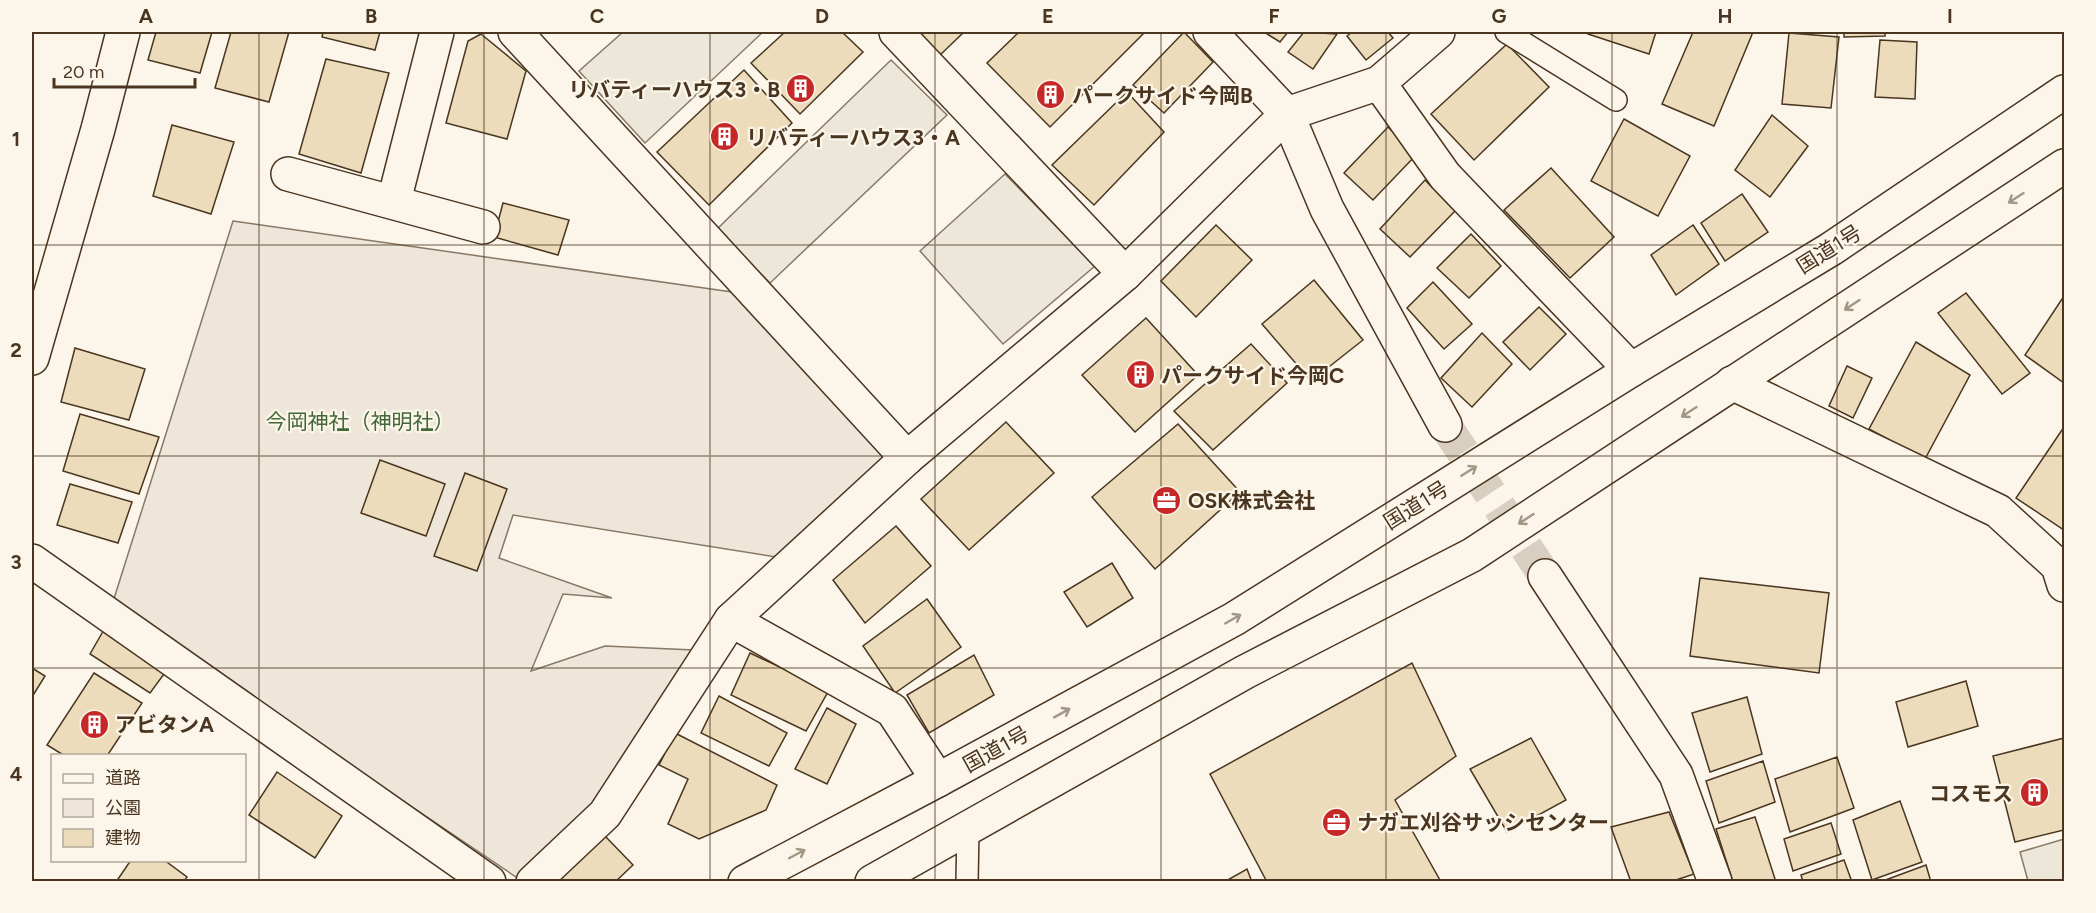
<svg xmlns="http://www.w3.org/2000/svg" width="2096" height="913" font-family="Figtree,'Noto Sans JP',sans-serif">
<rect width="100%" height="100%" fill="#fbf6e9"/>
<polygon fill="#ede6d9" stroke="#887966" stroke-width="1.5" points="233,221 732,292 888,457 776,557 513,515 499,558 612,598 563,594 531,671 605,646 693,650 595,802 516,877 112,605"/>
<g fill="#ede7d9" stroke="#887966" stroke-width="1.5">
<polygon points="623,32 763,32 645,143 579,71"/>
<polygon points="891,60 947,115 770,283 716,230"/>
<polygon points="1005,174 1095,266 1003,344 920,251"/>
<polygon points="2064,839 2064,881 2028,881 2020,852"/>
</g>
<g fill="#ecdcbc" stroke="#4a3520" stroke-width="1.5">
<polygon points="156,32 212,32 200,73 148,60"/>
<polygon points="231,32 289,32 269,102 215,88"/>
<polygon points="323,32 380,32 375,50 322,37"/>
<polygon points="785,32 842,32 863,52 800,114 751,63"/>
<polygon points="916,32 964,32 939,56"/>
<polygon points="1019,32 1145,32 1050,127 987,63"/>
<polygon points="1184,32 1213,62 1164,113 1133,85"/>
<polygon points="1264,32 1288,32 1280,42"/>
<polygon points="1304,32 1337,34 1313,69 1288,52"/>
<polygon points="1352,32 1388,32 1393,38 1366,60 1347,36"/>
<polygon points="1589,32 1656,32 1649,54 1588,34"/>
<polygon points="1693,32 1753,32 1714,126 1662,104"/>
<polygon points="1844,32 1885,32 1885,36 1844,37"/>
<polygon points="1789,33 1839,37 1831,108 1782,104"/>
<polygon points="481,34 526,71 507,139 446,123 468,41"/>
<polygon points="1880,40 1917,42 1915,99 1875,97"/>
<polygon points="1507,44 1549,87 1474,160 1431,114"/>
<polygon points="326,59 389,73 361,173 299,154"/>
<polygon points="744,70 792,123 709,205 657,152"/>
<polygon points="1127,92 1164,132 1094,205 1052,165"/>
<polygon points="1772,115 1808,146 1770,197 1735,170"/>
<polygon points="1624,119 1690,156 1658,216 1591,181"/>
<polygon points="172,125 234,142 211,214 153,196"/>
<polygon points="1388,127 1416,155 1373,200 1344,173"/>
<polygon points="1551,168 1614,237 1570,278 1504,210"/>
<polygon points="1425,180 1455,211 1410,257 1380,229"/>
<polygon points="1742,194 1768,232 1725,261 1701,223"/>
<polygon points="503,203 569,220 558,255 494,237"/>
<polygon points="1216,225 1252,260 1196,317 1161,281"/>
<polygon points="1693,225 1719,264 1676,295 1651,255"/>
<polygon points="1471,234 1501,266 1469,298 1437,268"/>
<polygon points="1314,280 1363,340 1311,381 1262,324"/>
<polygon points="1433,282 1472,324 1444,349 1407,308"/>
<polygon points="1966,293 2030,373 2002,394 1938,313"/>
<polygon points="2064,296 2064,383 2025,355"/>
<polygon points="1539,307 1566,334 1530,370 1503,342"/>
<polygon points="1146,318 1198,375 1135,432 1082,375"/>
<polygon points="1482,333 1512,364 1472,407 1441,378"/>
<polygon points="1916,342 1970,375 1925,459 1869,429"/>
<polygon points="1251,344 1287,383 1213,450 1174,411"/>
<polygon points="75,348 145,369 129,420 61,402"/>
<polygon points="1847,366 1872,378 1853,418 1829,406"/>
<polygon points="80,414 159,437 139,494 63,471"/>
<polygon points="1006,422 1054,473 969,550 921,499"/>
<polygon points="1178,424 1240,492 1155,569 1092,497"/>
<polygon points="2064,427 2064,530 2016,498"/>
<polygon points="380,460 445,484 426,536 361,513"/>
<polygon points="465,473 507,489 477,571 434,556"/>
<polygon points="70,484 132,502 118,543 57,525"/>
<polygon points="896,526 931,566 865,623 833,580"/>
<polygon points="1112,563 1133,598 1087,627 1064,592"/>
<polygon points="1700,578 1829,593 1819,673 1690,656"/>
<polygon points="927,599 961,647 895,693 863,646"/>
<polygon points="105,628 167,670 150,693 90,654"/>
<polygon points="750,653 829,690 806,731 731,695"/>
<polygon points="974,655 994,695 929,733 907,695"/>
<polygon points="1412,663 1456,756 1395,800 1441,882 1267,882 1210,774"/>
<polygon points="32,668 45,676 32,697"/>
<polygon points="94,673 142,703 107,756 65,756 47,745"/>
<polygon points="1966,681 1978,726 1908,747 1896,702"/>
<polygon points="719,696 787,733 769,766 701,733"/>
<polygon points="1747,697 1762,754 1710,772 1692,713"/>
<polygon points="827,708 856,724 827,784 795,769"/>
<polygon points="675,733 777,785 766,810 699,839 668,824 688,779 659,765"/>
<polygon points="1531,738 1566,800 1507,832 1470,769"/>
<polygon points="2064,738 2064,830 2015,842 1993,756"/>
<polygon points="1837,757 1854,808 1790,832 1775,779"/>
<polygon points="1763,761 1775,802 1719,823 1706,781"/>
<polygon points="277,772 342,816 315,858 249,815"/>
<polygon points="1900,801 1922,862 1872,880 1853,820"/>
<polygon points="1669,812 1694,874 1670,882 1631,882 1611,827"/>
<polygon points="1755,817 1776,882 1733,882 1716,829"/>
<polygon points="1831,823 1841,854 1793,871 1784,839"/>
<polygon points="605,836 633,865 615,882 557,882"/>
<polygon points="131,860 164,860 187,877 184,882 116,882"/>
<polygon points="1844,860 1852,882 1803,882 1801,875"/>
<polygon points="1926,865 1931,882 1880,882"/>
<polygon points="1247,869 1252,882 1224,882"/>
</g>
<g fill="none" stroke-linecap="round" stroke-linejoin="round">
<polyline stroke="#d8cfc1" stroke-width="33" stroke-dasharray="33 16" stroke-linecap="butt" points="1445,425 1545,576"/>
<defs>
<g id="service">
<polyline points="1506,32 1616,100"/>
<polyline points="967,882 968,829"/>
</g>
<g id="minor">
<polyline points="515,32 907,458 1125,274"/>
<polyline points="896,32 1125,274 1287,114 1327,209 1445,425"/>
<polyline points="1210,32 1287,114 1379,83 1438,32"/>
<polyline points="1379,83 1445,176 1631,370"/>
<polyline points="288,174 483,227"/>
<polyline points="394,201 437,32"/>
<polyline points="32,358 98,129 123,32"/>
<polyline points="1732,383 1998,511 2058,566 2064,585"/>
<polyline points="32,561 489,882"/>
<polyline points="1545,576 1676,775 1715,882"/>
<polyline points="731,620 892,710 938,780"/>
<polyline points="533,882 605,814 731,620 907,458"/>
</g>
<g id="trunk">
<polyline points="745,882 938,780 1234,619 1631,370 1831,249 2064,92"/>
<polyline points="872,882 1245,672 1472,555 2064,166"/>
</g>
</defs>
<use href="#service" stroke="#4a3520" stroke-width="24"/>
<use href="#minor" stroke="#4a3520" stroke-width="36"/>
<use href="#trunk" stroke="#4a3520" stroke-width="36"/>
<use href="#service" stroke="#fbf6e9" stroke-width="21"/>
<use href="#minor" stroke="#fbf6e9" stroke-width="33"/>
<use href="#trunk" stroke="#fbf6e9" stroke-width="33"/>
</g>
<defs><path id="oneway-shaft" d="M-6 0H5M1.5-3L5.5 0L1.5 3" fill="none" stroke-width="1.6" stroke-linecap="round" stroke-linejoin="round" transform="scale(1.5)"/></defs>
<g stroke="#a29684">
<use href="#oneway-shaft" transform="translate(2016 198) rotate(147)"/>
<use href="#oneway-shaft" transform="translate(1852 305) rotate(147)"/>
<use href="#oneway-shaft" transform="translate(1689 412) rotate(147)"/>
<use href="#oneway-shaft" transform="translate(1469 471) rotate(-32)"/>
<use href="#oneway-shaft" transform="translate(1526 519) rotate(147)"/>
<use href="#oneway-shaft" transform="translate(1233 619) rotate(-30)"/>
<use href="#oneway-shaft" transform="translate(1062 713) rotate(-29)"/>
<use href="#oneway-shaft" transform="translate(797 854) rotate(-28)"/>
</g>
<path fill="none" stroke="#4a3520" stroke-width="1.5" stroke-opacity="0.55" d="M 259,32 L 259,882M 484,32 L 484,882M 710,32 L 710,882M 935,32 L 935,882M 1161,32 L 1161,882M 1386,32 L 1386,882M 1612,32 L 1612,882M 1837,32 L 1837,882M 32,245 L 2064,245M 32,456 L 2064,456M 32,668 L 2064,668"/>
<defs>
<symbol id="building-disc" viewBox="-11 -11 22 22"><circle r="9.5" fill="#c62828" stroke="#fbf6e9"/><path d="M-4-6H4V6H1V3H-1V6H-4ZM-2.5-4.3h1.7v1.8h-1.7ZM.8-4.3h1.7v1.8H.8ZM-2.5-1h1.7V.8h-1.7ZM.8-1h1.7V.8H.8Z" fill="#fff"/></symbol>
<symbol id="office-disc" viewBox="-11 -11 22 22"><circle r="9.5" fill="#c62828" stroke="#fbf6e9"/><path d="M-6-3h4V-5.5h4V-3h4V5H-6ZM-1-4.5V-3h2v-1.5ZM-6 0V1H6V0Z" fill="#fff"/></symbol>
</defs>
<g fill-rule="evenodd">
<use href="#building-disc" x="784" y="72" width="33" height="33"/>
<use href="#building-disc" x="1034" y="78" width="33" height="33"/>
<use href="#building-disc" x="708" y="120" width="33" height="33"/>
<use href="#building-disc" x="1124" y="358" width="33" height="33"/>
<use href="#office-disc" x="1150" y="484" width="33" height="33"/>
<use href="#building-disc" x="78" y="708" width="33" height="33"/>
<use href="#building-disc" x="2018" y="776" width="33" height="33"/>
<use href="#office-disc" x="1320" y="806" width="33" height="33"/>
</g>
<g text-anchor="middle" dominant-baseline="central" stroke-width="4.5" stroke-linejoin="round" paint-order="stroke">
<g font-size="21" font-weight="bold" fill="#4a3520" stroke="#fbf6e9" text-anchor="start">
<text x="780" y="89" text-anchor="end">リバティーハウス3・B</text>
<text x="1072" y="95">パークサイド今岡B</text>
<text x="746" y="137">リバティーハウス3・A</text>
<text x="1161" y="375">パークサイド今岡C</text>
<text x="1188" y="500">OSK株式会社</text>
<text x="115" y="724">アビタンA</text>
<text x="2013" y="793" text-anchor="end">コスモス</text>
<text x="1357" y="822">ナガエ刈谷サッシセンター</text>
</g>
<g font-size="21" fill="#4a3520" stroke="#fbf6e9">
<text transform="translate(1829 249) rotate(-32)">国道1号</text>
<text transform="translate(1416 505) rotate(-32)">国道1号</text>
<text transform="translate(996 749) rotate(-29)">国道1号</text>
</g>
<g font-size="21" fill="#436837" stroke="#fbf6e9">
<text x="360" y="421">今岡神社（神明社）</text>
</g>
</g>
<rect width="2096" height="913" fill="none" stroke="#fbf6e9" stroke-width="66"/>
<rect x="51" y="754" width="195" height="108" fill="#fbf6e9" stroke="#b4a999" stroke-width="1.5"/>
<rect x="63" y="774" width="30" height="9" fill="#fbf6e9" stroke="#b4a999" stroke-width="1.5"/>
<text x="105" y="784" font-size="18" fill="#4a3520">道路</text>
<rect x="63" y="799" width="30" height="18" fill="#ede6d9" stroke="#b4a999" stroke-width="1.5"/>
<text x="105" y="814" font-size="18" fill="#4a3520">公園</text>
<rect x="63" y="829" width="30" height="18" fill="#ecdcbc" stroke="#b4a999" stroke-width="1.5"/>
<text x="105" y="844" font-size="18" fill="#4a3520">建物</text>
<path d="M54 78v9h141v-9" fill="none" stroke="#4a3520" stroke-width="3"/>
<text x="63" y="78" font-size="18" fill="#4a3520" stroke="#fbf6e9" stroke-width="4.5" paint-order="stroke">20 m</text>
<rect x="33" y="33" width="2030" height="847" fill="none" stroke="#4a3520" stroke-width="2"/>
<g font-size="20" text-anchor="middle" font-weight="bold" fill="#4a3520">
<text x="146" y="23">A</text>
<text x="371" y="23">B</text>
<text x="597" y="23">C</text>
<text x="822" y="23">D</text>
<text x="1048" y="23">E</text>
<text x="1274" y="23">F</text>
<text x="1499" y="23">G</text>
<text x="1725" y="23">H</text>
<text x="1950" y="23">I</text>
<text x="16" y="146">1</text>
<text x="16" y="357">2</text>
<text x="16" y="569">3</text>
<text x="16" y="781">4</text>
</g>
</svg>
